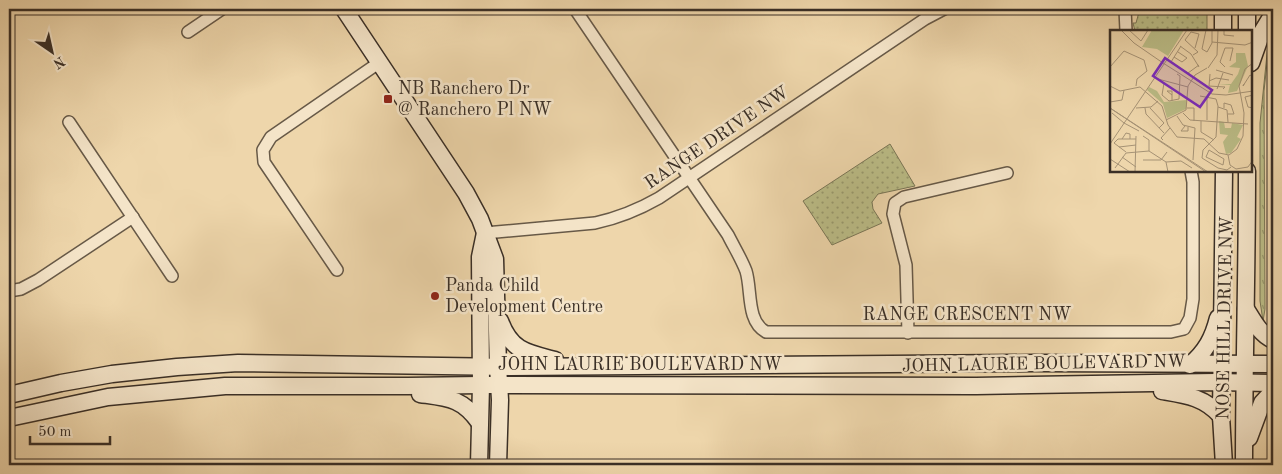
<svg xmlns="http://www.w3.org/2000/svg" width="1282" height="474" font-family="'Old Standard TT',serif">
<defs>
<pattern id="grass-tufts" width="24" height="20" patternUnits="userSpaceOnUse" patternTransform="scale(1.25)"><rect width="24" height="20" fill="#bbbd87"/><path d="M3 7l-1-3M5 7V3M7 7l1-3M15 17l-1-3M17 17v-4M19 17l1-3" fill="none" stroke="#999a6e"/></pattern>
<pattern id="park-dots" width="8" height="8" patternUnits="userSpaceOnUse" patternTransform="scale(1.25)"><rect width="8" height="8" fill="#bbbd87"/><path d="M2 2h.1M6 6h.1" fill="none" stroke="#999a6e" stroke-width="1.8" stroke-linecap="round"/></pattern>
</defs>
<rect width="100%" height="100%" fill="#eed6ab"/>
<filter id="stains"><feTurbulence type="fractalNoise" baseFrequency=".004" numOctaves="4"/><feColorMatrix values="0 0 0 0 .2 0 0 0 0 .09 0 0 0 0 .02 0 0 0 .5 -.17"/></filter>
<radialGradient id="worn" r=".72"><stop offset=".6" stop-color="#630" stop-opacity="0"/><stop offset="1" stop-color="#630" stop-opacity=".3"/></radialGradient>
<g fill="url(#grass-tufts)" stroke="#7a7656">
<polygon points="1268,44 1269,44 1264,91 1265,309 1263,321 1260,301 1260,123"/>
<polygon points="1273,53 1273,322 1270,326 1269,92"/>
</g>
<g fill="url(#park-dots)" stroke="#7a7656">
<polygon points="1139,12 1207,12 1207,31 1135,31 1133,23 1136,23"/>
<polygon points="890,144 915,186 878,194 872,202 873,209 882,223 832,245 803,201"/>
</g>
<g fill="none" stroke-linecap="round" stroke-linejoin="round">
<defs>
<g id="street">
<path d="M 575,9 L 728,235 C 734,247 741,258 746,271 C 752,290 746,321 766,332 L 1171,332 L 1184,329 L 1190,318 L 1193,299 L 1193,182 L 1191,171"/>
<polyline points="1125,9 1126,31"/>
<polyline points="188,32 222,9"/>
<polyline points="69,122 172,276"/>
<path d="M 485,233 L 595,223 C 618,218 638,210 659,198 L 925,19 L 944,9"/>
<polyline points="337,270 264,162 263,150 271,137 380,62"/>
<polyline points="9,291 21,289 38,280 133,217"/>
<polyline points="908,333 906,265 893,214 895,203 904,197 1007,173"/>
</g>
<g id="secondary">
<polyline points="344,9 466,193 480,219 495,259 498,366 500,400 498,465"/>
<polyline points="1247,9 1247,31"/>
<polyline points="1223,31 1223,9"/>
<polyline points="1251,63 1262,32 1273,14"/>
<path d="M 1246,309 C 1254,322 1260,334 1273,340"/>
<path d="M 500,321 C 511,351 527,353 555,360"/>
<path d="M 1190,365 C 1206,351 1213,338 1218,318"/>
<path d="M 1162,391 C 1186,395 1204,397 1221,416"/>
<path d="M 420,394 C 448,398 462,398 479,422"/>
<polyline points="9,395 61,383 112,374 177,367 238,363 511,367 1034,363 1273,364"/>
<polyline points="9,418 108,397 225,386 408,386 481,385 976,386 1214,382 1273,383"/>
<polyline points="1249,438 1262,403 1273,391"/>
<polyline points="479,465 481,385 480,257 485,233"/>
<polyline points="1224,465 1221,416 1224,171"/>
<path d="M 1244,465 C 1244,367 1247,269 1247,171"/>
</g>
</defs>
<use href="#street" stroke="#675947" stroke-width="14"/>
<use href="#secondary" stroke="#3a2f26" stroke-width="19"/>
<use href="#street" stroke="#f4e4c8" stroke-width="11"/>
<use href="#secondary" stroke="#f4e4c8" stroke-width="16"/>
</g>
<g fill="#8f2418" stroke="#f4e4c8" stroke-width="2">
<rect x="383" y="94" width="10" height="10" rx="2.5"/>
<circle cx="435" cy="296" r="5"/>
</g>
<g text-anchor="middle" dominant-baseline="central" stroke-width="5" stroke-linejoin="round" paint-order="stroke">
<g font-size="18" fill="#3a2f26" stroke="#f4e4c8" text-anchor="start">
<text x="398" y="89">NB Ranchero Dr<tspan x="398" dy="21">@ Ranchero Pl NW</tspan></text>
<text x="445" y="286">Panda Child<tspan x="445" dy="21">Development Centre</tspan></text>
</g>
<g font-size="18" fill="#3a2f26" stroke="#f4e4c8">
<text transform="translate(717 138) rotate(-34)">RANGE DRIVE NW</text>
<text x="967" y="315">RANGE CRESCENT NW</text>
<text transform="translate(1225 318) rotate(-89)">NOSE HILL DRIVE NW</text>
<text transform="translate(1044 364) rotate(-1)">JOHN LAURIE BOULEVARD NW</text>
<text x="640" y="365">JOHN LAURIE BOULEVARD NW</text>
</g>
</g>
<g transform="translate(1110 30)">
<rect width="142" height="142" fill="#eed6ab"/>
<path d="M 42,0 L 74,0 L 58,26 L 47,19 L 32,17 ZM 126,23 L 135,23 L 138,36 L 127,61 L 118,63 L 120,55 L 109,54 L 121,54 L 128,44 L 130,38 L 119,37 L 126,32 ZM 39,57 L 47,61 L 54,72 L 77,70 L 76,79 L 57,88 L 53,74 L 37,60 ZM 109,91 L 114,92 L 115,98 L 121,98 L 122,93 L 133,95 L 127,107 L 131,109 L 121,123 L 116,124 L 113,112 L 118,105 L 110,104 Z" fill="#bbbd87"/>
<path fill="none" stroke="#a69376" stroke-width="1" d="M 11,0 L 24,13 L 53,33M 19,0 L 31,11 L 38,0M 94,0 L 102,0 L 102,13 L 97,22 L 92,19 L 96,0M 114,0 L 114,5 L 124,6M 102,12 L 135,15 L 143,12M 70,16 L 81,24 L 89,37M 71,16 L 61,32 L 78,43 L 89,35M 83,25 L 88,22 L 75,10 L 81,2 L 89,4 L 85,18M 64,27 L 72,32 L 77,28 L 68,22M 53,33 L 102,64 L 116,65 L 143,61M 0,37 L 14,21 L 34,30 L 37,41 L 27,49 L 26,56M 115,37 L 110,32 L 115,18 L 123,18 L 120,31M 98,38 L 107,25 L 108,0M 106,40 L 123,45M 100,44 L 99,56 L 115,57 L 113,59M 48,49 L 78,57M 99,51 L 106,48 L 119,50M 54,53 L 52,65 L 59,71 L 69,69 L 70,46 L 67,44M 134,54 L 133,56 L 140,45 L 143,47M 0,56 L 10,61 L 30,57 L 52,76 L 58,95 L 67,107 L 94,109 L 109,123 L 119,125 L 127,119 L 133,106 L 134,83 L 129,56 L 135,39 L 143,33M 107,59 L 113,43M 143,65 L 135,67 L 138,77 L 143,78M 90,66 L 106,69 L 108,76 L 106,107 L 93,120 L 92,128 L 108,138 L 117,140 L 121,137M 62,71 L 62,61 L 57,61 L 62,65M 0,72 L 12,70 L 14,60M 108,77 L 117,80 L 118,92M 0,78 L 98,142M 0,78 L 96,142M 26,78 L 41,77 L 48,71M 35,78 L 36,84 L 54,103M 40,78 L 54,93 L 49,98M 77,78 L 84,78 L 84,91M 114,78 L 114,73 L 121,75 L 124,84 L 118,84M 2,83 L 14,93M 73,83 L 80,90 L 138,94M 67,86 L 73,95 L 85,98 L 83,130M 56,90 L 76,80 L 78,56 L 85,45 L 97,38M 97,90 L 97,67M 91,91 L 91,102 L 104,110M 14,93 L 29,101M 75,96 L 71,101 L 78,101 L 78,97M 33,106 L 39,110 L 39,121M 12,109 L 16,103 L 20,104 L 20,109M 53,110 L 51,108 L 60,98M 0,114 L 77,0M 9,117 L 26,115M 99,120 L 114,129 L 113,135 L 96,127 ZM 16,122 L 4,113 L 8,109 L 26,109M 118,125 L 120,135 L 126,139 L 138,137 L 143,130M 12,127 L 26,137M 0,129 L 20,142M 33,130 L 51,130 L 57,122M 56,132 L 71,131 L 82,138M 5,138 L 16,123 L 39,121 L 56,132 L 58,142M 25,142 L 26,106"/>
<path fill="#7b2cbf" fill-opacity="0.15" stroke="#7b2cbf" stroke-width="2.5" d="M 55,28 L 102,60 L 90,77 L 43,46 Z"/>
<rect width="142" height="142" fill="none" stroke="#3a2f26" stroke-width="2.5"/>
</g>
<rect width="1282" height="474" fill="none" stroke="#eed6ab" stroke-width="30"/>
<rect x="10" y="10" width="1262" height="454" fill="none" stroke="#3a2f26" stroke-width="2.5"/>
<rect x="15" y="15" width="1252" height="444" fill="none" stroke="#3a2f26"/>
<g transform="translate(52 52) rotate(146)" stroke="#f4e4c8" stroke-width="4" paint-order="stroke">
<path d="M0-4L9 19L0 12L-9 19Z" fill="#3a2f26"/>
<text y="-8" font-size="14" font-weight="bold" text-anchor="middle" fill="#3a2f26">N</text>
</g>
<path d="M30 436v8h80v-8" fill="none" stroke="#3a2f26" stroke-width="2.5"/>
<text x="38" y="436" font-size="15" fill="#3a2f26" stroke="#f4e4c8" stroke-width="4" paint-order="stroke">50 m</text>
<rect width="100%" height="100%" filter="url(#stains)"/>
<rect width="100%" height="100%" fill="url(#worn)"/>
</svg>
